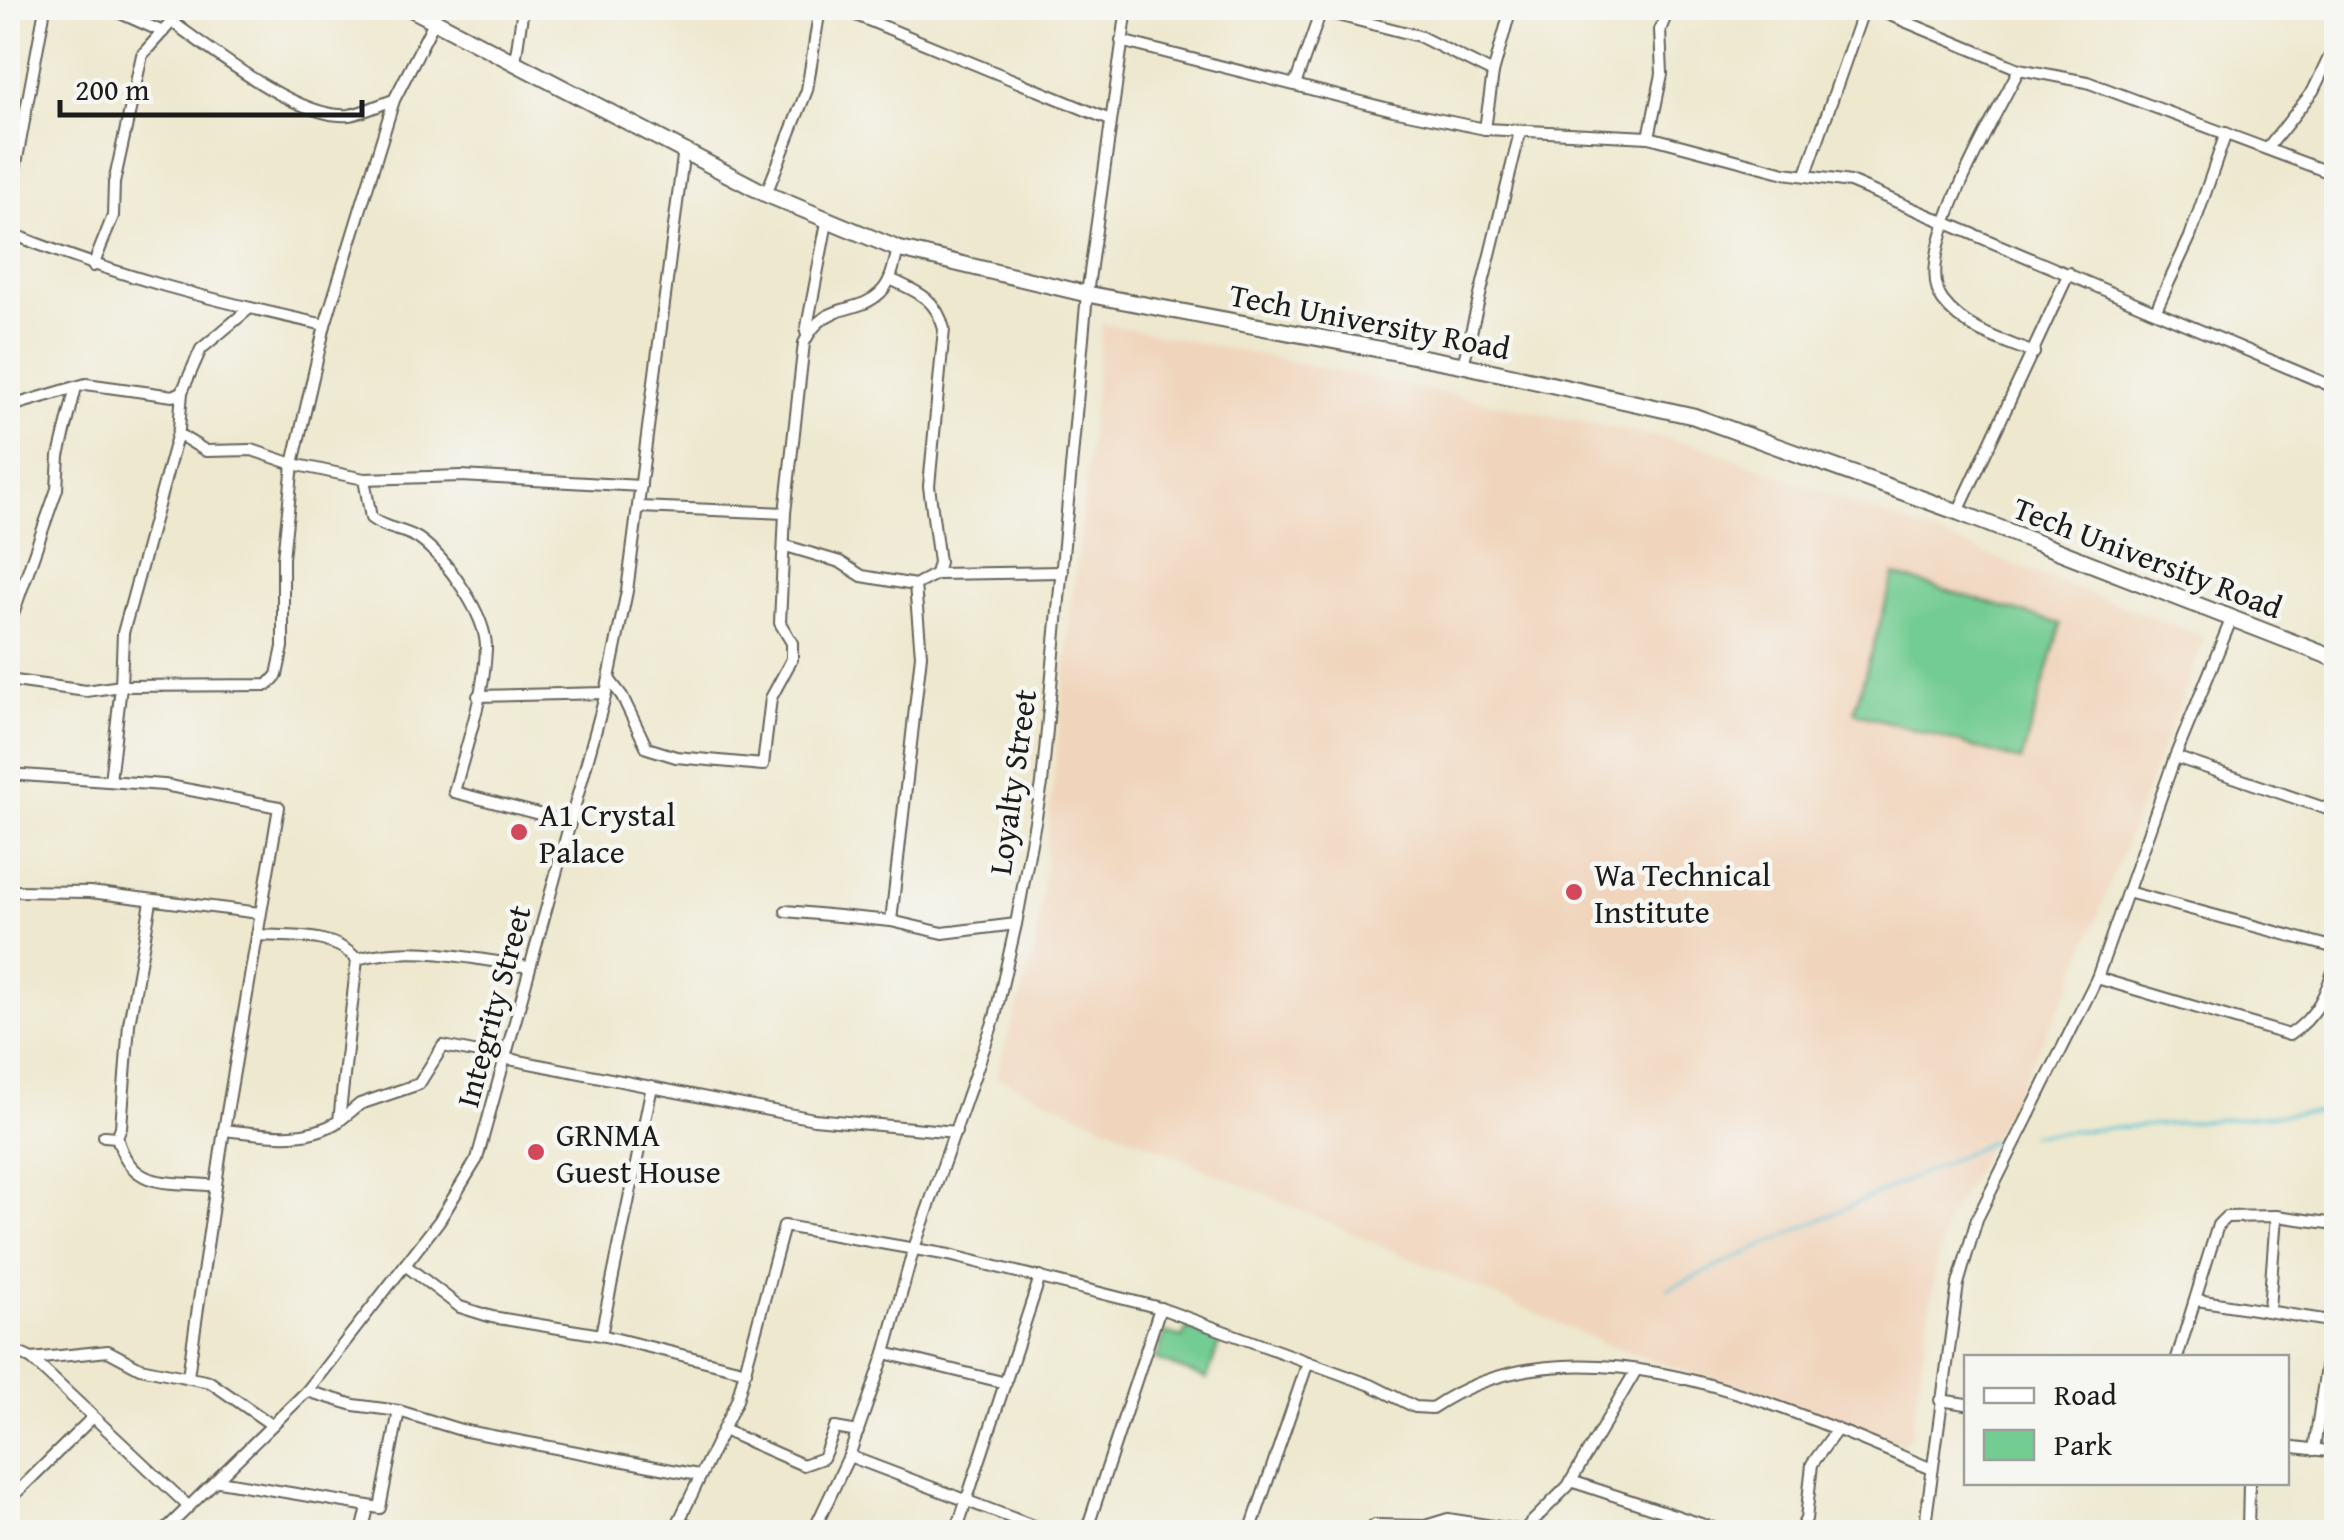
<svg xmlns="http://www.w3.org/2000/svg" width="2344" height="1540" font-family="'Gentium Book Plus',serif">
<rect width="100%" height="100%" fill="#f6f6f2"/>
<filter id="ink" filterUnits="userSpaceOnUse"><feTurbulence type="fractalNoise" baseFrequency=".01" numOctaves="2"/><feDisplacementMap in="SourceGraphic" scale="20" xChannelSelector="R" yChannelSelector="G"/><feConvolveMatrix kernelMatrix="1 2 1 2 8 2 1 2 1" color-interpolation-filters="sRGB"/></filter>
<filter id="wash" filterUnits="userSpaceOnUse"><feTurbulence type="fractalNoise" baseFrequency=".0048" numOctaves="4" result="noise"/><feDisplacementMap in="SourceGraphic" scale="40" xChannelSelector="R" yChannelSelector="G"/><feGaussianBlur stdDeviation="2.25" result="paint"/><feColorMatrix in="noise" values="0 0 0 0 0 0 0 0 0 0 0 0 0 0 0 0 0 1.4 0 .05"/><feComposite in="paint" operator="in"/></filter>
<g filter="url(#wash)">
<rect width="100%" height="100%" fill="#ede8ce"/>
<polygon fill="#f0d5bc" points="1102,323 1705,447 2201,636 2203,643 2070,987 1948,1221 1937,1260 1911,1438 1900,1445 1608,1345 996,1077 1036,946"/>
<g fill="#73cc92" stroke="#487457" stroke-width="2.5">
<polygon points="1894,575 2061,624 2021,761 1854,712"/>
<polygon points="1187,1328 1220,1340 1207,1379 1156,1360 1165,1333 1182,1338"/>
</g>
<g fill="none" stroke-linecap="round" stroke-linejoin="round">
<g stroke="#59c2d6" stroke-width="2.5">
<polyline points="2030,1135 2336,1110"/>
<polyline points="1668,1289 2006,1135"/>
</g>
</g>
</g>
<g filter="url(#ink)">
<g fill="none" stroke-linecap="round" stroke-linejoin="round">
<defs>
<g id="street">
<polyline points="109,8 163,32"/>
<path d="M 174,8 L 175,24 C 214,52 300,120 349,115 C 363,113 380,104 394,100"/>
<polyline points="839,8 1110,120"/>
<polyline points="1873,8 2019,69 2087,82 2336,175"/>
<polyline points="2320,8 2336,14"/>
<polyline points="1322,11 1419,36 1493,73"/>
<polyline points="1121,41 1393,110 1485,129 1649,137 1785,173 1850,182 2336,388"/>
<polyline points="515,62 523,8"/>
<path d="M 2019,69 C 1997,115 1909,257 1943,301 C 1965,330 2001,340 2034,353"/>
<polyline points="1296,82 1322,8"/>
<polyline points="1485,129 1493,73 1511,8"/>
<polyline points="1649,137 1662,74 1660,30 1669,8"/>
<polyline points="2268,148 2313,91 2336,43"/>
<polyline points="1806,174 1864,8"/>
<polyline points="766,194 807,90 820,8"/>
<polyline points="8,207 45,8"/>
<path d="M 8,232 C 111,275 215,301 325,325"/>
<polyline points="93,266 113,216 114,183 142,55 174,19"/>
<path d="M 890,279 C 918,292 936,298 944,329 L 929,486 L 939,562 L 936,574"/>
<polyline points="2156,310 2190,237 2226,133"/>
<polyline points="806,332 827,222"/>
<polyline points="1463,365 1520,132"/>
<polyline points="182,392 179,429 123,633 121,686 268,685 277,675 283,647 283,558 293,464 325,325 394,100 435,20"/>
<polyline points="8,407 86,384 173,396 182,392 201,349 250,308"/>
<polyline points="178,434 206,451 252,450 293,464 364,479 461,476 641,486"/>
<path d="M 364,479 L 371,518 C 386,530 405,529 419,539 C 446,558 487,616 486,649 C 484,697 466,746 454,792 L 570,822"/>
<polyline points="639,507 785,513"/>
<polyline points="1958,512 2069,273"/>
<polyline points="786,546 840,562 862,576 915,585 936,574 1062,572"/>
<polyline points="8,628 57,489 59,456 76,387"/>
<path d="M 609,679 L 622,696 L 647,748 L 676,757 L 763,765 L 771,698 L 792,659 L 792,643 L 780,623 L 785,513 L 804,343 C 824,300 856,316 880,293 C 892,282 894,264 898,249"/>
<polyline points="8,680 86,691 121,686 110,781"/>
<polyline points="478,696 606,693"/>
<polyline points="2175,757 2336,812"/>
<polyline points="8,774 164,785 279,807 224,1130 188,1376"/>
<polyline points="8,891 90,892 260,913"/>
<polyline points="2131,893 2336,948"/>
<polyline points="786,911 891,921 943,933 1016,924"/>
<polyline points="891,921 921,655 915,585"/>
<path d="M 357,959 C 413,943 472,959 529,967"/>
<path d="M 2097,978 L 2289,1035 C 2317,1017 2327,992 2336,962"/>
<polyline points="339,1121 360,1104 419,1084 443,1046 814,1119 956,1132"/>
<path d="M 224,1130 C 263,1134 305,1143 339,1121 L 357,959 C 331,932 292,937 257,935"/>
<polyline points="104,1136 117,1137 121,1127 129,1024 151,902"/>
<path d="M 117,1137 C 132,1192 167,1180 216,1186"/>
<polyline points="405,1265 460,1307 492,1317 601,1335 746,1371"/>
<polyline points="2197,1300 2330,1321 2328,1353 2336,1353"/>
<polyline points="2269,1309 2276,1216"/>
<polyline points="2330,1321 2336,1294"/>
<polyline points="601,1335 652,1086"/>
<polyline points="8,1348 32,1359 188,1506"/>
<polyline points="885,1353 1006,1383"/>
<polyline points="2177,1358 2218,1225 2226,1217 2276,1216 2336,1224"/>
<polyline points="32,1359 108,1351 140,1368 210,1382 272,1425"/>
<polyline points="1940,1400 1966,1404"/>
<polyline points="399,1411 461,1430 698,1475"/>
<polyline points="723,1430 803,1465 823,1458 835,1428 858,1432"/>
<polyline points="2286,1446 2336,1452"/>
<polyline points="2314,1450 2328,1353"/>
<polyline points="849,1456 1049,1532"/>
<polyline points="219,1481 380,1508 399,1411 354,1405 307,1391"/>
<polyline points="1571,1481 1725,1532"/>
<polyline points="8,1501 92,1418"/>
<polyline points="163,1532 307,1391 439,1221 477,1159 606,693 627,591 684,149"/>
<polyline points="362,1532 368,1508"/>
<path d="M 705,1532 L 679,1521 L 737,1400 L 784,1226 L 949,1255 L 1160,1308 L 1371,1385 L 1415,1407 L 1432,1408 C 1579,1307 1787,1409 1932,1469"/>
<polyline points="813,1532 849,1456 885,1353 913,1251 995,1017 1016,924 1042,784 1087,294 1127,8"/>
<polyline points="956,1532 1040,1277"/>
<polyline points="1086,1532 1160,1308"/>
<polyline points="1250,1532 1308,1362"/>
<polyline points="1367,1532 1375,1525 1425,1526 1448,1519 1525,1531"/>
<polyline points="1522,1532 1568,1486 1635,1372"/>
<polyline points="1799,1532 1806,1519 1812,1464 1836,1431"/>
<polyline points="1924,1532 1958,1284 1977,1219 2097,978 2175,757 2231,620"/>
<polyline points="2248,1532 2249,1482"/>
</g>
<polyline id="secondary" points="410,8 766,194 898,249 1087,294 1463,365 1693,416 1958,512 2336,659"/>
</defs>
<use href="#street" stroke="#65635a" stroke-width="14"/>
<use href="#secondary" stroke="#65635a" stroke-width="19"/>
<use href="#street" stroke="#fff" stroke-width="10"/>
<use href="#secondary" stroke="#fff" stroke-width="15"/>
</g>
</g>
<g fill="#d1495b" stroke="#f6f6f2" stroke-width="4">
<circle cx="519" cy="832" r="10"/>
<circle cx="1574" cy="892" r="10"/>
<circle cx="536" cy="1152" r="10"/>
</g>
<g text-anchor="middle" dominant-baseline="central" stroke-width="9" stroke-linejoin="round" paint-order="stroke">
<g font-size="32" fill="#1c1c1c" stroke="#f6f6f2">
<text transform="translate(1370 321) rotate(11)">Tech University Road</text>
<text transform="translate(2148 557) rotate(21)">Tech University Road</text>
<text transform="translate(1012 782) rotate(-82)">Loyalty Street</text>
<text transform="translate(493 1006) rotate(-75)">Integrity Street</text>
</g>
<g font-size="32" fill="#1c1c1c" stroke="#f6f6f2" text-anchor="start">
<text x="539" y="814">A1 Crystal<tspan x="539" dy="37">Palace</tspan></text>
<text x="1594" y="874">Wa Technical<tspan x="1594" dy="37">Institute</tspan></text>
<text x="556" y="1134">GRNMA<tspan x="556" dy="37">Guest House</tspan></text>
</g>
</g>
<rect width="2344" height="1540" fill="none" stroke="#f6f6f2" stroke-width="40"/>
<rect x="1964" y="1355" width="325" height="130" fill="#f6f6f2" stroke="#9f9f9c" stroke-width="2.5"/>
<rect x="1984" y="1388" width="50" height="15" fill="#ffffff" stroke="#9f9f9c" stroke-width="2.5"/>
<text x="2054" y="1405" font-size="30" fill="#1c1c1c">Road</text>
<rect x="1984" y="1430" width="50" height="30" fill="#73cc92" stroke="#9f9f9c" stroke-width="2.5"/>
<text x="2054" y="1455" font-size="30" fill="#1c1c1c">Park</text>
<path d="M60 100v15h302v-15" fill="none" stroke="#1c1c1c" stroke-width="5"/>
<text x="75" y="100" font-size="30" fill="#1c1c1c" stroke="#f6f6f2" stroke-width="8" paint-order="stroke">200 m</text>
</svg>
